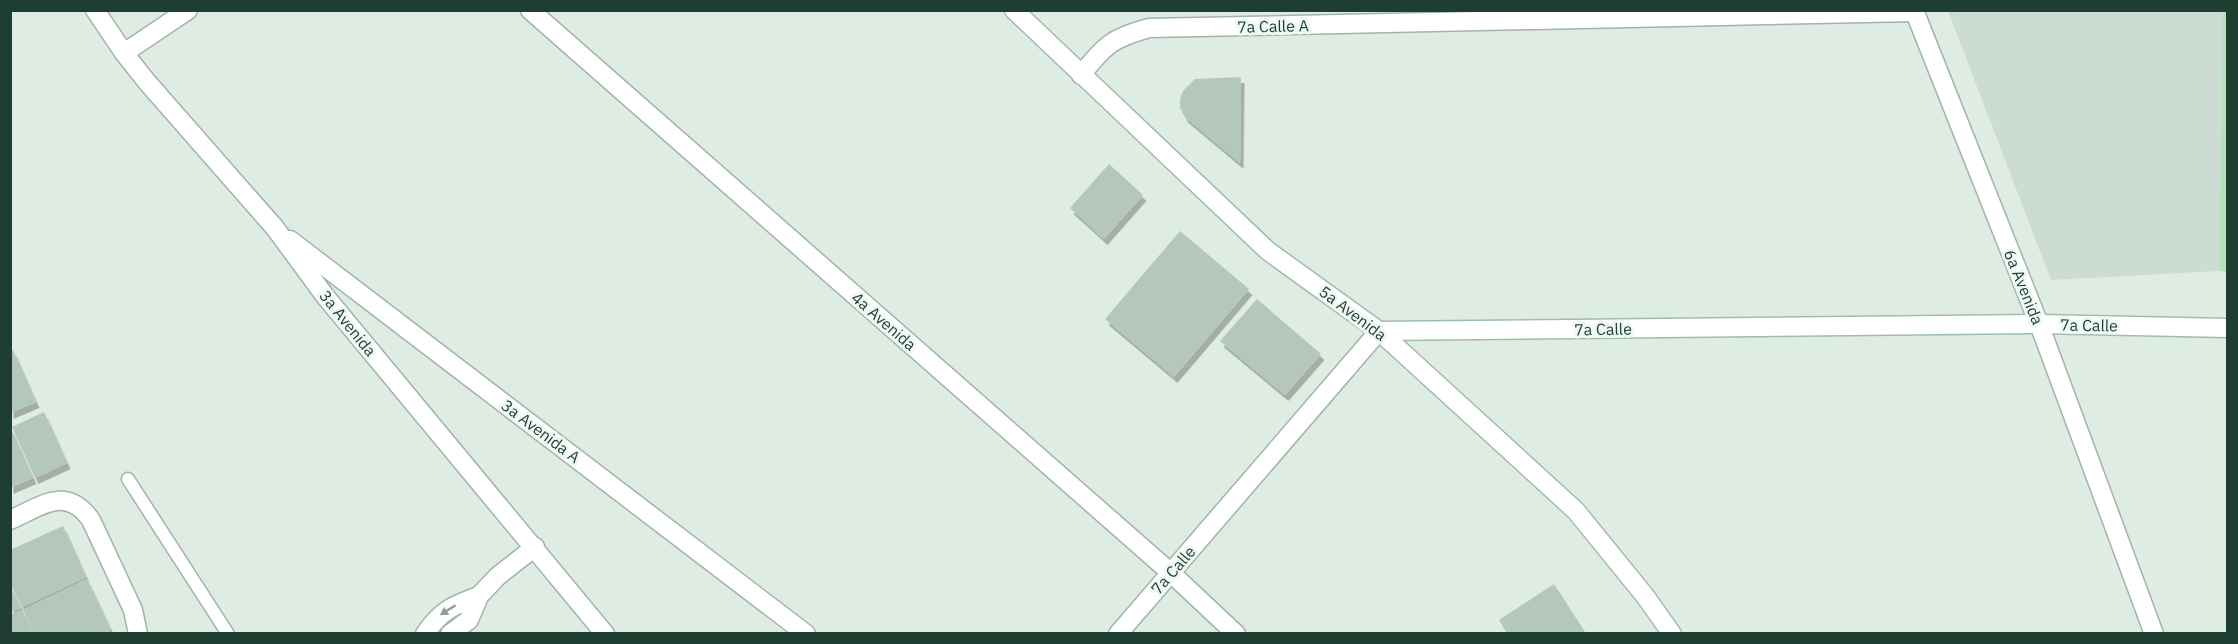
<svg xmlns="http://www.w3.org/2000/svg" width="2238" height="644" font-family="'IBM Plex Sans',sans-serif">
<defs>
<filter id="shadow"><feDropShadow dx="3.5" dy="6" stdDeviation="0" flood-color="#0004"/></filter>
</defs>
<rect width="100%" height="100%" fill="#dfece4"/>
<polygon fill="#cddcd3" points="1948,11 2223,11 2219,271 2051,280"/>
<polygon fill="#b5e0bb" points="2227,10 2228,272 2227,272 2219,271 2223,11"/>
<g fill="#b4c7bd" filter="url(#shadow)">
<polygon points="1241,77 1240,163 1185,117 1180,108 1180,99 1183,91 1195,79"/>
<polygon points="1109,164 1143,195 1104,239 1070,208"/>
<polygon points="1180,231 1249,289 1174,377 1105,319"/>
<polygon points="1257,299 1321,354 1285,395 1220,341"/>
<polygon points="13,350 36,402 10,413 10,352"/>
<polygon points="44,412 67,463 35,478 12,427"/>
<polygon points="10,427 33,478 10,488"/>
<polygon points="63,526 86,577 22,607 10,583 10,550"/>
<polygon points="87,579 111,630 104,634 34,634 23,610"/>
<polygon points="1554,584 1585,632 1508,634 1499,620"/>
<polygon points="10,585 21,608 10,612"/>
<polygon points="22,610 33,634 10,634 10,615"/>
</g>
<g fill="none" stroke-linecap="round" stroke-linejoin="round">
<defs>
<polyline id="lane" points="128,479 228,634"/>
<g id="street">
<polyline points="95,10 124,53 147,82 275,228 325,296 605,634"/>
<polyline points="530,10 1171,573 1236,634"/>
<polyline points="1914,10 2039,324 2154,634"/>
<polyline points="124,53 188,10"/>
<path d="M 1081,75 C 1105,45 1112,38 1149,28 L 1914,12"/>
<polyline points="290,240 806,634"/>
<path d="M 10,520 C 42,506 66,485 91,520 L 133,610 L 138,634"/>
<path d="M 425,634 C 441,610 454,605 479,596"/>
<polyline points="450,634 469,620 479,596 498,576 535,547"/>
<polyline points="1118,634 1379,331"/>
</g>
<g id="secondary">
<polyline points="1014,10 1268,251 1379,331 1576,511 1645,596 1672,634"/>
<polyline points="1379,331 2039,324 2228,328"/>
</g>
</defs>
<use href="#lane" stroke="#a1b4ab" stroke-width="15"/>
<use href="#street" stroke="#a1b4ab" stroke-width="21"/>
<use href="#secondary" stroke="#9fbcae" stroke-width="21"/>
<use href="#lane" stroke="#fff" stroke-width="12"/>
<use href="#street" stroke="#fff" stroke-width="18"/>
<use href="#secondary" stroke="#fff" stroke-width="18"/>
</g>
<defs><path id="oneway-solid" d="M-6-.8H1V-3.2L6.5 0L1 3.2V.8H-6Z" transform="scale(1.5)"/></defs>
<use fill="#8e9e98" href="#oneway-solid" transform="translate(448 610) rotate(148)"/>
<g text-anchor="middle" dominant-baseline="central" stroke-width="6" stroke-linejoin="round" paint-order="stroke">
<g font-size="16" fill="#1e3e31" stroke="#eff8f3">
<text transform="translate(1273 26) rotate(-1)">7a Calle A</text>
<text transform="translate(2024 287) rotate(68)">6a Avenida</text>
<text transform="translate(1353 313) rotate(37)">5a Avenida</text>
<text transform="translate(884 321) rotate(41)">4a Avenida</text>
<text transform="translate(348 323) rotate(51)">3a Avenida</text>
<text transform="translate(2089 325) rotate(1)">7a Calle</text>
<text transform="translate(1603 329) rotate(-1)">7a Calle</text>
<text transform="translate(541 431) rotate(37)">3a Avenida A</text>
<text transform="translate(1173 570) rotate(-49)">7a Calle</text>
</g>
</g>
<rect width="2238" height="644" fill="none" stroke="#1e3e31" stroke-width="24"/>
</svg>
